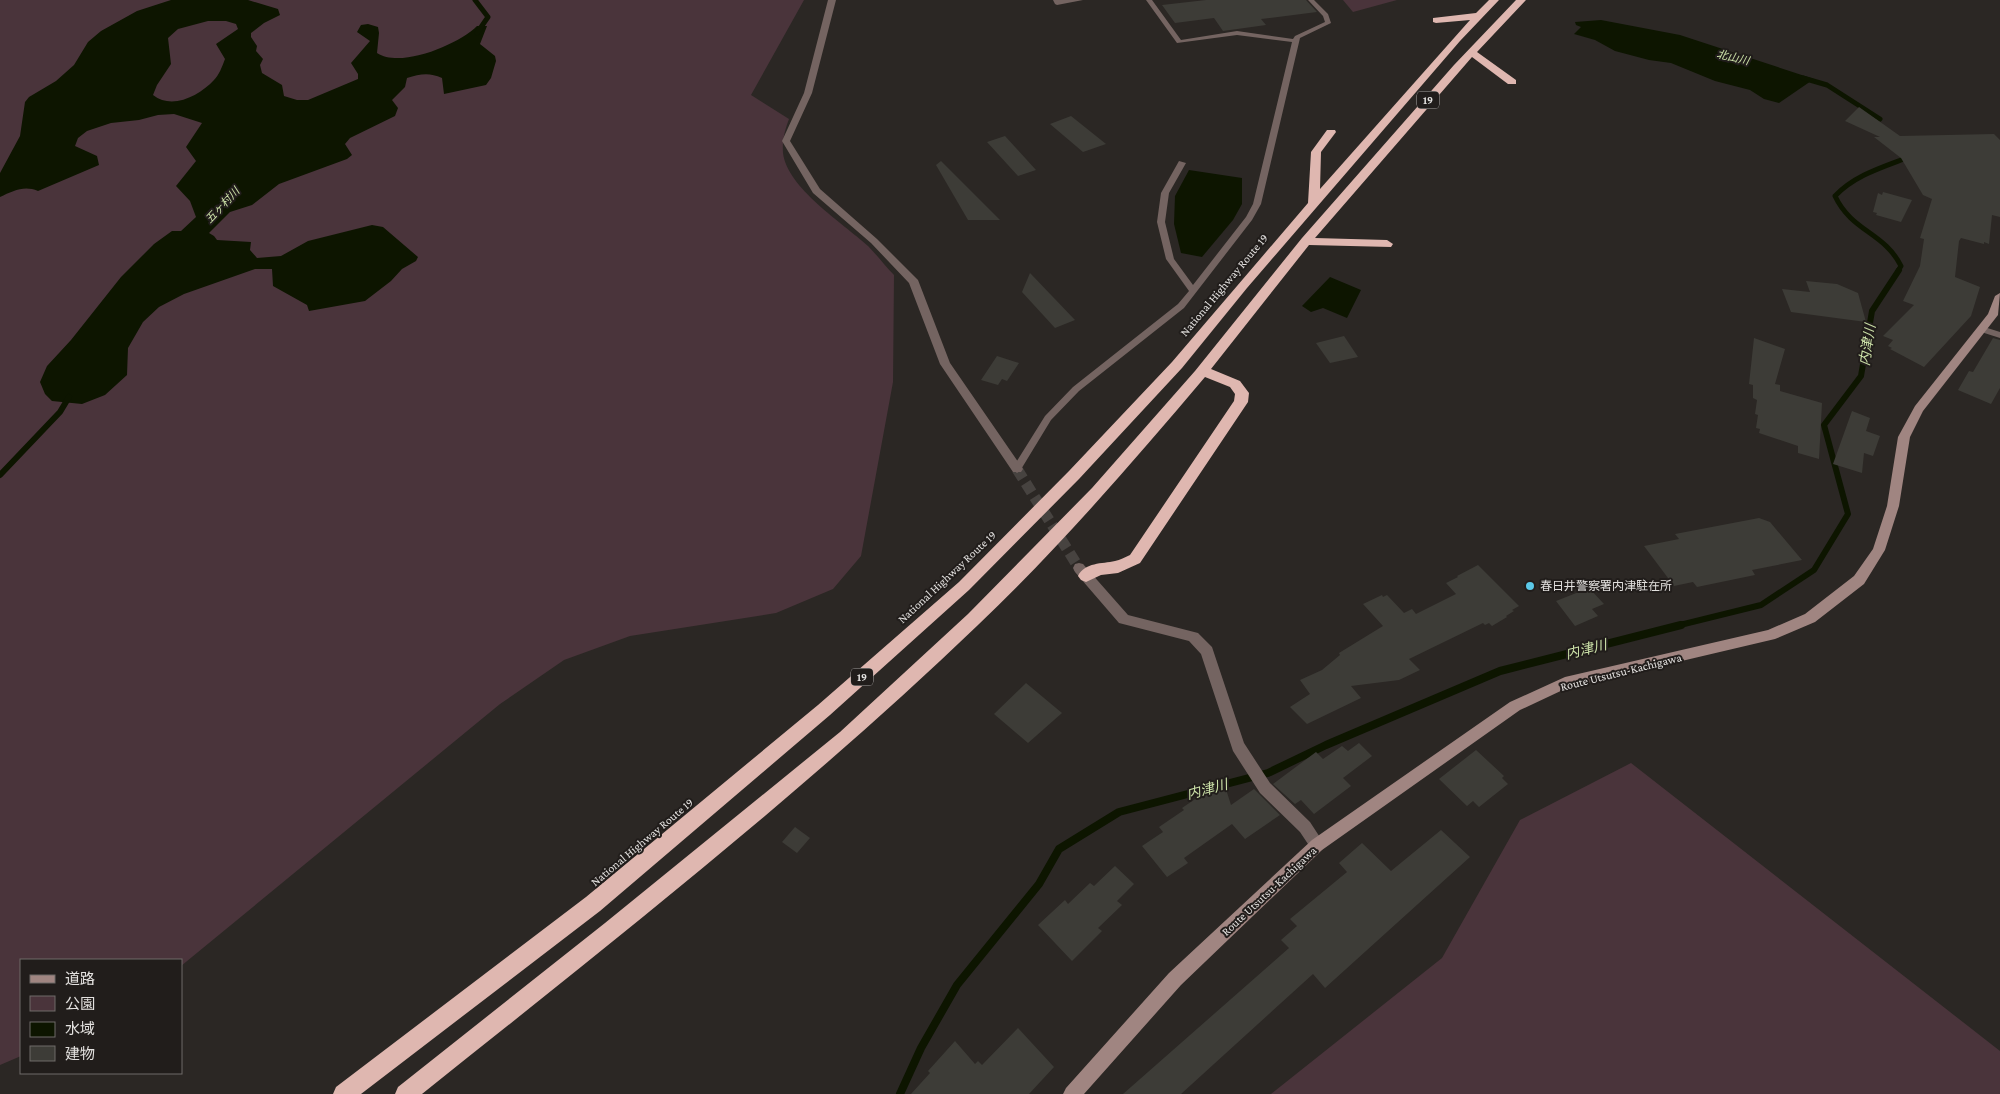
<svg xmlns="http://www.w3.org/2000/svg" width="2000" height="1094" font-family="'Crimson Pro','Noto Sans JP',serif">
<rect width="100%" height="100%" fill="#2b2724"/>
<g fill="#4a343b">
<path d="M 0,0 L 804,0 L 751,95 L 789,119 C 785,130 782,140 783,153 C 787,188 843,223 868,246 C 877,255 885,266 894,275 L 893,382 L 861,556 L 833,589 L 776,613 L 630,636 L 564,660 L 500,704 L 181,966 L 181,960 L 21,960 L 21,1056 L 0,1065 Z"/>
<polygon points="1343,0 1397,0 1353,12"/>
<polygon points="1631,763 2000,1051 2000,1094 1271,1094 1442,958 1520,820"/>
</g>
<g fill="#0d1500" fill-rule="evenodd">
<path d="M 171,0 L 248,0 L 278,9 L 280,15 L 264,23 L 251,33 L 251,37 L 257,46 L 256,51 L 263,59 L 260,65 L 262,73 L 282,85 L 284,96 L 297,100 L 308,100 L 358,79 L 358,74 L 351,63 L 370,41 L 357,32 L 361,25 L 368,24 L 378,27 L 379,33 L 377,53 C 401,69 459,44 477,26 L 487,26 L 480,44 L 495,56 L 496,61 L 491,78 L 486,85 L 444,94 L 442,78 C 429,72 420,74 407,78 L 405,87 L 392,100 L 398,108 L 395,116 L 350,138 L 345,144 L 352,155 L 347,159 L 279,184 L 252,205 L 230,212 L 209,233 L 214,236 L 217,240 L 251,242 L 250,250 L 257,258 L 281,256 L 308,241 L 372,225 L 383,227 L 418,257 L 416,261 L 402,269 L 391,281 L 365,301 L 309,311 L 307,305 L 273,286 L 272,269 L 255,269 L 184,294 L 159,307 L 143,322 L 128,348 L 127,375 L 105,395 L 82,404 L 52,401 L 45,394 L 40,382 L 47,366 L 71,340 L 121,277 L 154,244 L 172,231 L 181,231 L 196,217 L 190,201 L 176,186 L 196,161 L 186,147 L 202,123 L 174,114 L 158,115 L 139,120 L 111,123 L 87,131 L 78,138 L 75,146 L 97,156 L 99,165 L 38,191 C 24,185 13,191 0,197 L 0,173 L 20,136 L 25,102 L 29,97 L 56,81 L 74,65 L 88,42 L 101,31 L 137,11 ZM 208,21 L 226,21 L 236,24 L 238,29 L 216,44 L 225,59 C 222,67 219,75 214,80 C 199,96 172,110 153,95 L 157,85 L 171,64 L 168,38 L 178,29 Z"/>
<polygon points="1601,20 1680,35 1814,79 1779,103 1764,99 1750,90 1715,81 1671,63 1649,60 1615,51 1595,40 1574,34 1581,27 1576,25 1575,22"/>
<polygon points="1189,170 1242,178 1242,204 1233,220 1202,257 1181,253 1174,224 1175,196"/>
<polygon points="1330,277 1361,290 1347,318 1323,308 1311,312 1302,306"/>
</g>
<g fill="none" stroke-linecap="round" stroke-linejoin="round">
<g stroke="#0d1500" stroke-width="5">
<polyline points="475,0 488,17 477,33"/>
<polyline points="1803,78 1827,85 1880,119"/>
<path d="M 1898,271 L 1901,266 C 1884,232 1852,232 1835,196 C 1855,175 1883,167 1909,157"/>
</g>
<g stroke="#0d1500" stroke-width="6">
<polyline points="0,475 60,412 69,397"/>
<polyline points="1676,626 1761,605 1814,570 1848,514 1824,425 1861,376 1872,311 1899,270"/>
</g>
<polyline stroke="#0d1500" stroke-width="8" points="900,1094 921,1048 957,985 1039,884 1059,849 1119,812 1268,773 1326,745 1500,671 1681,625"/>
</g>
<g fill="#3d3c37">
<polygon points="1206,0 1306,0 1317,12 1261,19 1266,25 1223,31 1214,18 1175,23 1162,5"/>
<polygon points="1859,107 1900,136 1994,134 2000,140 2000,217 1992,215 1989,244 1984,242 1984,244 1961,238 1959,241 1955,277 1980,287 1971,316 1924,367 1890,349 1892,348 1888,346 1893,340 1883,336 1914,305 1903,301 1920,266 1924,239 1920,238 1932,199 1923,195 1901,158 1874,137 1880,137 1845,121"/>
<polygon points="1071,116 1106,144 1083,152 1050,124"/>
<polygon points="1005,136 1036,170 1018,176 987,142"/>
<polygon points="941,161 1000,220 968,220 936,165"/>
<polygon points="1883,192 1912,200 1901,222 1876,215 1877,213 1873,212 1878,193 1882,195"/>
<polygon points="1030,273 1075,320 1055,328 1022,292"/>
<polygon points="1806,281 1837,284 1858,293 1866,322 1791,312 1782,289 1810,292"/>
<polygon points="1344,336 1358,357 1330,363 1316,343"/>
<polygon points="1754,338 1785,349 1775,384 1780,385 1780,391 1822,403 1819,459 1798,453 1798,446 1759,433 1760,429 1756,428 1758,415 1755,414 1757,400 1753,398 1753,385 1749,384"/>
<polygon points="1993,338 2000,340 2000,388 1991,404 1958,390 1969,371 1973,372"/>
<polygon points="997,356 1019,363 1007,381 1002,379 998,385 981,380"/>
<polygon points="1852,411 1870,418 1866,431 1880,436 1873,456 1864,453 1862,473 1833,464"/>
<polygon points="1759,518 1770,522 1802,560 1752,570 1755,575 1697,587 1693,582 1674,586 1644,546 1679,539 1675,534"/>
<polygon points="1478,565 1519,606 1512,610 1514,611 1506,616 1507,617 1492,626 1489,623 1485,625 1483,623 1409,659 1420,670 1399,680 1351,686 1361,698 1307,724 1290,707 1310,694 1300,680 1322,670 1340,655 1339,653 1383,626 1363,604 1382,595 1383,597 1387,595 1404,613 1412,609 1416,614 1456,594 1446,583 1458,577 1457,576"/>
<polygon points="1589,588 1604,604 1592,609 1598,616 1575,626 1556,601"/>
<polygon points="1026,683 1062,713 1028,743 994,714"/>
<polygon points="1359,743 1372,756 1343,778 1351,786 1314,814 1301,800 1295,804 1273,784 1316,752 1323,759 1342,746 1348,751"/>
<polygon points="1476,750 1504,776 1502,778 1508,784 1479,807 1473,801 1467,806 1439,779"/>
<polygon points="1223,780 1231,805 1254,789 1280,815 1245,839 1232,824 1184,858 1188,863 1167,877 1142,846 1163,832 1159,827 1184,810 1182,808"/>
<polygon points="795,827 810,838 797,853 782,842"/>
<polygon points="1441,830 1470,857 1325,988 1313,974 1181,1094 1123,1094 1289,948 1281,940 1297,926 1290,919 1347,872 1339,863 1362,843 1391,871"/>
<polygon points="1115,866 1134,884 1117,901 1122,905 1098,928 1102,931 1072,961 1038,925 1065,900 1068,904 1090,883 1094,886"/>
<polygon points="1018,1028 1054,1067 1029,1094 911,1094 930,1073 928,1071 955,1041 975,1064 978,1061 982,1065"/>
</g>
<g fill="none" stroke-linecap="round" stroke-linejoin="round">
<polyline stroke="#474340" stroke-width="11" stroke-dasharray="11 5.5" stroke-linecap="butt" points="1017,469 1079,568"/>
<g fill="#746461" fill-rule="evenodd">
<polygon points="1053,0 1083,0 1057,5 1055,4"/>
<polygon points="1146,0 1152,0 1181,40 1237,31 1293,39 1295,36 1325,22 1323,16 1308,0 1314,0 1328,14 1331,23 1300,38 1261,204 1252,220 1184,308 1079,391 1051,420 1020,471 1017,473 1012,469 1045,416 1073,387 1178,304 1189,291 1166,259 1157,222 1161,193 1179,161 1186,163 1169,193 1165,222 1174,259 1193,285 1246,217 1253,204 1292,42 1237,35 1177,43"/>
<polygon points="1981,326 2000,332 2000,338 1978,331 1977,329"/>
</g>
<g fill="#746461" fill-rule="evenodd">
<polygon points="828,0 836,0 812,93 790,141 820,189 877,239 918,280 950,363 1021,466 1023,469 1021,472 1013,472 940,364 909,283 871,243 813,193 782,141 804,93"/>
<polygon points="1079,563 1083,564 1128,615 1198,633 1212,647 1244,743 1270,783 1310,822 1325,845 1322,850 1317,852 1312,850 1300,832 1260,793 1233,751 1201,654 1189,641 1119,623 1075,572 1073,568 1075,564"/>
</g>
<polygon fill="#a08581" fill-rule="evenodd" points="2000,293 1998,315 1923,411 1910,437 1899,506 1885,550 1864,584 1815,622 1775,639 1567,688 1520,710 1322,850 1181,985 1084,1094 1063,1094 1066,1088 1169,973 1312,840 1510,702 1565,677 1768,630 1805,614 1854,576 1873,549 1887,506 1898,437 1915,406 1988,314 1995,296"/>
<g fill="#dfb7b0" fill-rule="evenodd">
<polygon points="1489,0 1499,0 1460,41 1247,288 1182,368 1079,479 969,590 830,715 600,911 361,1094 333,1094 336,1087 586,897 818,705 959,582 1069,471 1172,362 1308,203 1311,152 1327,130 1335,130 1336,132 1321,152 1320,189 1470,20 1436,23 1433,22 1433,18 1476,13"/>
<path d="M 1516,0 L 1526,0 L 1477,52 L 1516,80 L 1516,84 L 1508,84 L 1472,57 L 1315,238 L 1387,240 L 1393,244 L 1391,247 L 1309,245 L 1211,369 L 1240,381 L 1249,393 L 1248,402 L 1140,563 L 1118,573 L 1101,575 L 1086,582 L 1081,580 L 1078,576 C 1085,562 1102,564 1115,561 C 1120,560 1125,557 1130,555 L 1234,401 L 1235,394 L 1230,387 L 1205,377 C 1133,462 1059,548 978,625 C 803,793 611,943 422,1094 L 395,1094 L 398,1087 L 605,923 L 840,732 L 968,614 L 1092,488 L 1195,371 L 1302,238 L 1454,65 Z"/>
</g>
</g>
<circle fill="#5bc8e7" stroke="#211d1b" stroke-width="2" cx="1530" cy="586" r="5"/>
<g text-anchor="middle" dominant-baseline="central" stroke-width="4" stroke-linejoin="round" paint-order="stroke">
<g font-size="11" font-style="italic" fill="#cce1a8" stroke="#211d1b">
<text transform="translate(1733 57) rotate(13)">北山川</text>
<text transform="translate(222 205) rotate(-47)">五ヶ村川</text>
</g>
<g fill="#211d1b" stroke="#a9a6a4" stroke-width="1">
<rect x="1417" y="91.5" width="22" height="17" rx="4"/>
<rect x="851" y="668.5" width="22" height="17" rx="4"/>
</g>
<g font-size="11" font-weight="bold" fill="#e3e1df">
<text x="1428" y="100">19</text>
<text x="862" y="677">19</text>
</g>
<g font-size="12" fill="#e3e1df" stroke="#211d1b">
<text transform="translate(1224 285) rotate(-50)">National Highway Route 19</text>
<text transform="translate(947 577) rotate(-43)">National Highway Route 19</text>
<text transform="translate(1621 672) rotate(-14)">Route Utsutsu-Kachigawa</text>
<text transform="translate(642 842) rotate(-40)">National Highway Route 19</text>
<text transform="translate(1269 891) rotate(-43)">Route Utsutsu-Kachigawa</text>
</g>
<g font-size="12" fill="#e3e1df" stroke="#211d1b" text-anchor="start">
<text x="1540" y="586">春日井警察署内津駐在所</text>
</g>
<g font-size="14" font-style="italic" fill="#cce1a8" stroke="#211d1b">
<text transform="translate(1867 345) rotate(-81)">内津川</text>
<text transform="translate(1586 649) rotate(-14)">内津川</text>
<text transform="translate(1207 789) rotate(-15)">内津川</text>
</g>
</g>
<rect x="20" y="959" width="162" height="115" fill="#211d1b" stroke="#6f6b69"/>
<rect x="30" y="975" width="25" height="8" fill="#a08581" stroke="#6f6b69"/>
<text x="65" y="984" font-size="15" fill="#e3e1df">道路</text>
<rect x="30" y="996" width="25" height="15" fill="#4a343b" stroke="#6f6b69"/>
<text x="65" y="1009" font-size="15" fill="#e3e1df">公園</text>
<rect x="30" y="1022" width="25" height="15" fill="#0d1500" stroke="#6f6b69"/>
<text x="65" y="1034" font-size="15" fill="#e3e1df">水域</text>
<rect x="30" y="1046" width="25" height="15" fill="#3d3c37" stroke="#6f6b69"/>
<text x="65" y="1059" font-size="15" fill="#e3e1df">建物</text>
</svg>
